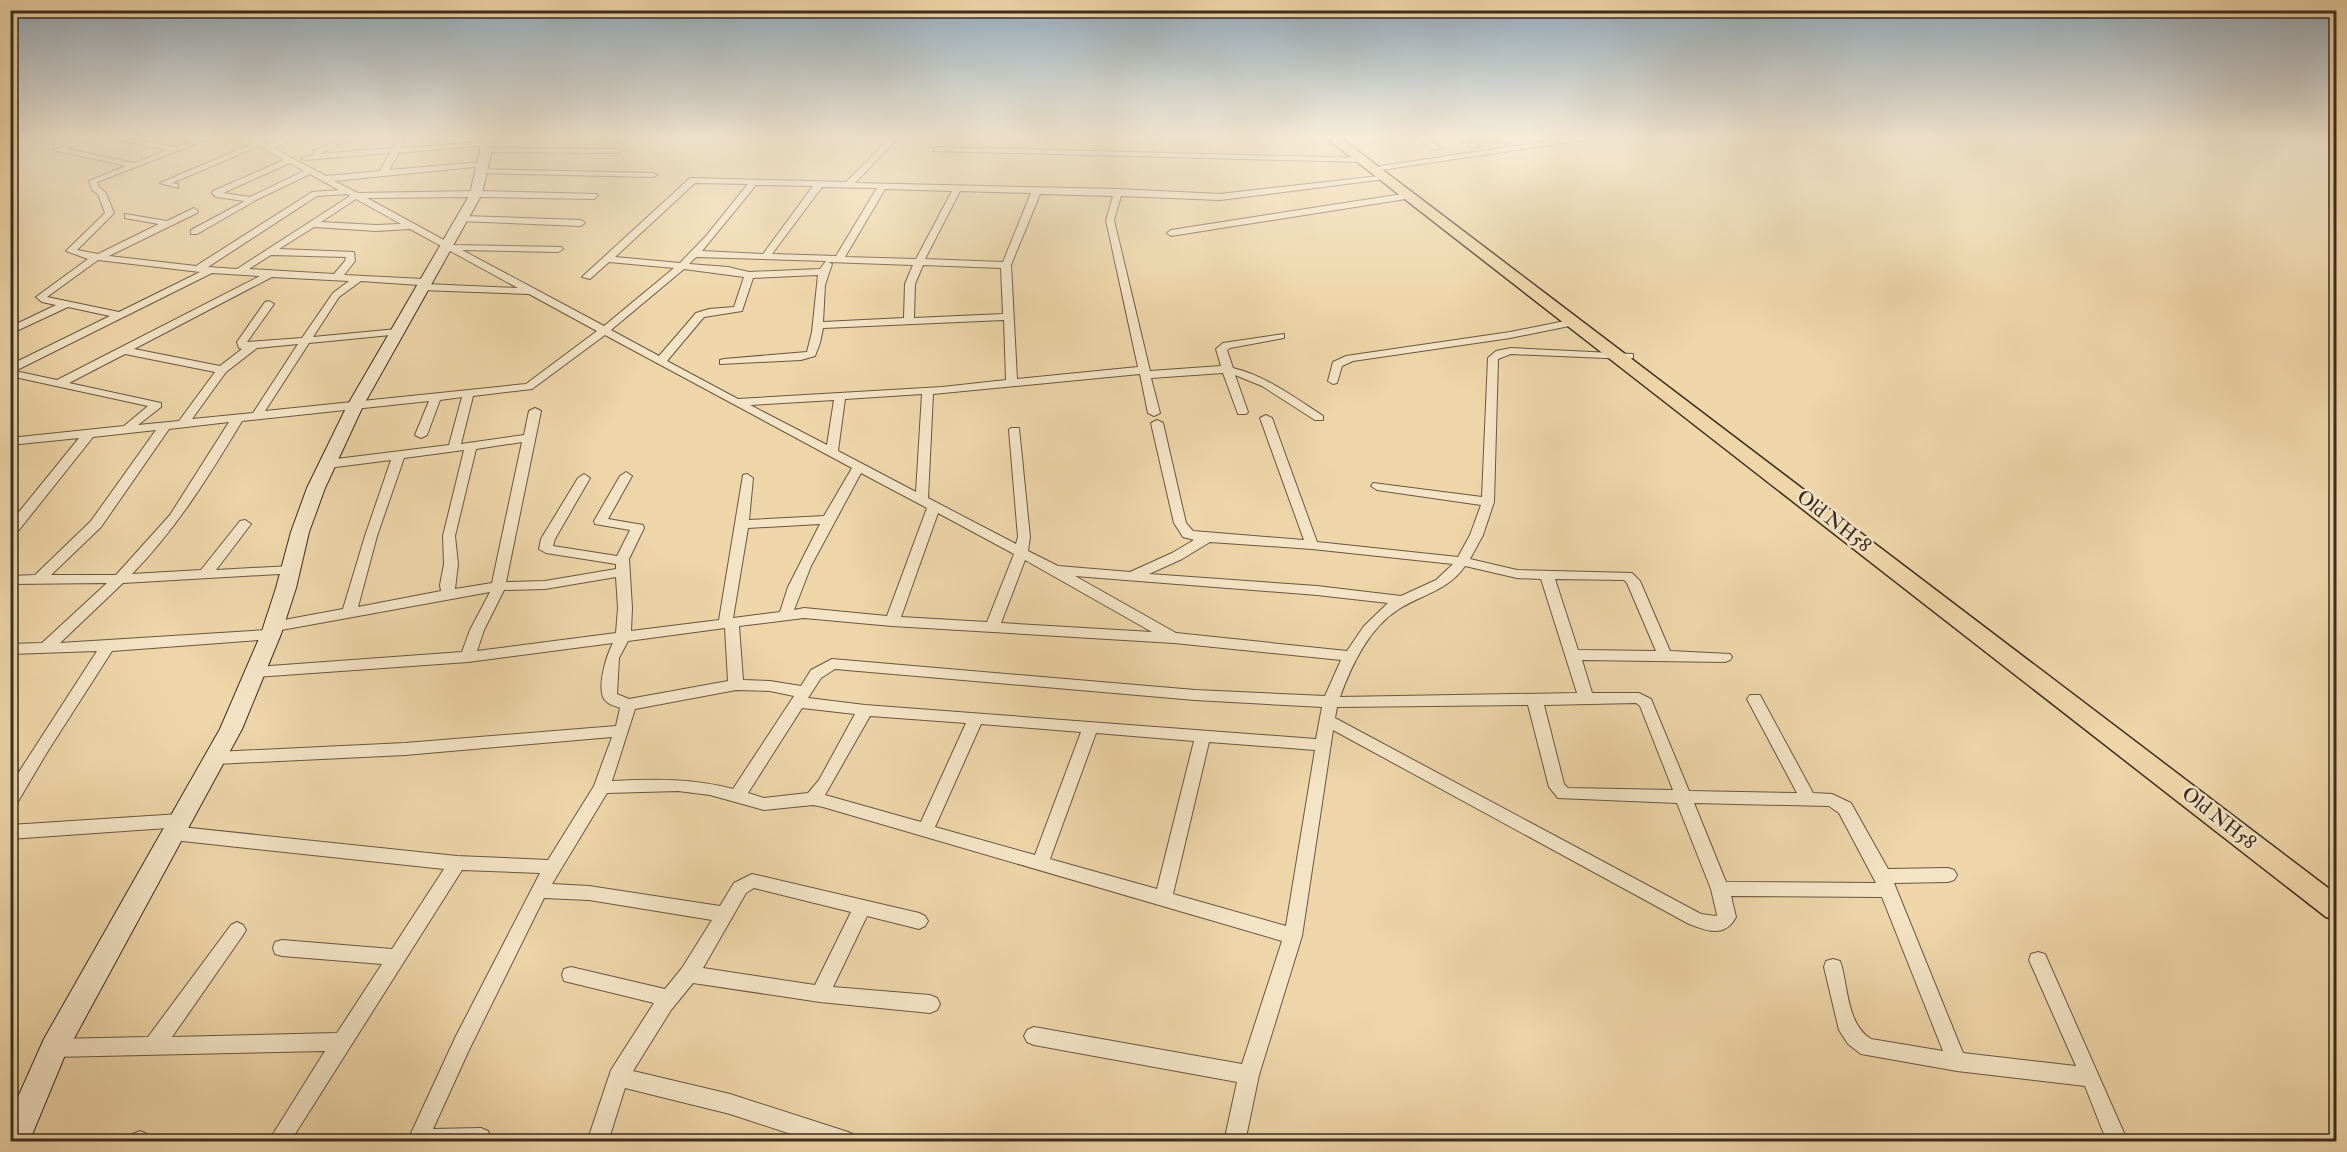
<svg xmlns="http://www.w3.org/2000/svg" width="2347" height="1152" font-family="'IM FELL Double Pica',serif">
<rect width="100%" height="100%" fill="#eed6a8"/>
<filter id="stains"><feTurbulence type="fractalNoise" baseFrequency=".00333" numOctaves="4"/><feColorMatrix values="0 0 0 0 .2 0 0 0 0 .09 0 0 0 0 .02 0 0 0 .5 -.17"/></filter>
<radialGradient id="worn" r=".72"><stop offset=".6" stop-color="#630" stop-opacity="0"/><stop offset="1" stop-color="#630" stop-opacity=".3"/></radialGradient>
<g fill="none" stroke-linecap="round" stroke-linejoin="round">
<defs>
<g id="street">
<path d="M 88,136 L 99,136 L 66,149 L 134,163 L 167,150 L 101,136 L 117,136 L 176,147 L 205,136 L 216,136 L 97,182 L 99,187 L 106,193 L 114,213 L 77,250 L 98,254 L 159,224 L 125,218 L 125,214 L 167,221 L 194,208 L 198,211 L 197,213 L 109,256 L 196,266 L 312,192 L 339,190 L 310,174 L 258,199 L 197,234 L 191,234 L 191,230 L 245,201 L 216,197 L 212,193 L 213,191 L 284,160 L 259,146 L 172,183 L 178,184 L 178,188 L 160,183 L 254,143 L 242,136 L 252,136 L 267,144 L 288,136 L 299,136 L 273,148 L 326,176 L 380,171 L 390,153 L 305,160 L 301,158 L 314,155 L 313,151 L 350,136 L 360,136 L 319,154 L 393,148 L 397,140 L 381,136 L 405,137 L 401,148 L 490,141 L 490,145 L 487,145 L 399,153 L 389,170 L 481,162 L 484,162 L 484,166 L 334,181 L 358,193 L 476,191 L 597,194 L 598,196 L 594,199 L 476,197 L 367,198 L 453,245 L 561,247 L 563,249 L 558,252 L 462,250 L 604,326 L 674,268 L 609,262 L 590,279 L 582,277 L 690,178 L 846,182 L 892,136 L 900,136 L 855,183 L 1118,189 L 1220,194 L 1388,175 L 1388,179 L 1385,179 L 1220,200 L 1121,196 L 1114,220 L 1150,371 L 1221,366 L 1216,349 L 1223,343 L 1284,334 L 1284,338 L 1230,348 L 1227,350 L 1233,368 C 1266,376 1294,397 1323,416 L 1323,420 L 1315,420 L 1262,386 L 1235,375 L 1248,412 L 1246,414 L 1238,414 L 1223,373 L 1151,378 L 1160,413 L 1154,416 L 1148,413 L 1140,374 L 933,394 L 928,498 L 1016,544 L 1018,537 L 1009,430 L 1011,428 L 1019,428 L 1030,537 L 1028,551 L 1058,566 L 1130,572 L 1172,553 L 1194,540 L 1183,537 L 1174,523 L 1151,423 L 1157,420 L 1163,423 L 1186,523 L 1193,531 L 1304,540 L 1260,418 L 1266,415 L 1272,418 L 1317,542 L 1458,557 L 1470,535 L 1481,505 L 1377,490 L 1371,486 L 1373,483 L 1482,497 L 1488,358 L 1496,351 L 1511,348 L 1633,354 L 1633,358 L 1629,359 L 1511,354 L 1498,359 L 1494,502 L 1483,535 L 1470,559 L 1517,570 L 1632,573 L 1640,581 L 1670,651 L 1730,654 L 1732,657 L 1730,660 L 1725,662 L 1582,660 L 1592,693 L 1639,693 L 1651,699 L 1689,791 L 1797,793 L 1747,699 L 1750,695 L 1760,695 L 1813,793 L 1832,794 L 1851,803 L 1888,869 L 1948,868 L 1954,870 L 1957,875 L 1954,880 L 1948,882 L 1894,883 L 1963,1053 L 2076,1066 L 2029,960 L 2031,954 L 2038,952 L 2045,954 L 2128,1142 L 2107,1142 L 2085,1086 L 1957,1071 L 1861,1054 L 1848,1044 L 1839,1030 L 1824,967 L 1826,961 L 1833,959 L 1840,961 L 1842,967 C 1848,991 1848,1025 1871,1039 L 1943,1051 L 1882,897 L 1731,896 L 1736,917 C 1725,938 1707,931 1689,924 L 1333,730 L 1302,936 L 1259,1075 L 1245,1142 L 1224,1142 L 1237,1082 L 1034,1045 L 1027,1042 L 1024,1036 L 1027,1030 L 1034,1027 L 1242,1064 L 1282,941 L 823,807 L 813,805 L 764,810 L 710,795 L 678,791 L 607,793 L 552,884 L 589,886 L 720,906 L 734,883 L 752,874 L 919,913 L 925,916 L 928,921 L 925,926 L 919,929 L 867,916 L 833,987 L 930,995 L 937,998 L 940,1004 L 937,1010 L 930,1013 L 820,1002 L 693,983 L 671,1010 L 633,1071 L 730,1094 L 848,1132 L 855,1135 L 858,1142 L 815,1142 L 730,1114 L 625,1088 L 608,1142 L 587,1142 L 611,1070 L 654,1003 L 564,981 L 562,975 L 564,969 L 571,967 L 665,989 L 682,968 L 712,920 L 589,900 L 544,898 L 469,1050 L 433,1129 L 481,1128 L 488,1131 L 491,1138 L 490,1142 L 407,1142 L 455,1038 L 540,873 L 462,870 L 290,1142 L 268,1142 L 325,1051 L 54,1057 L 47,1054 L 44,1048 L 47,1042 L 54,1039 L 148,1037 L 231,925 L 237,922 L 243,925 L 246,930 L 243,935 L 172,1037 L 337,1033 L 382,964 L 282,956 L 275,954 L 273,948 L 275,942 L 282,940 L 392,949 L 444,869 L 173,840 L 167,838 L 165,833 L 167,828 L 10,839 L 10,825 L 180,814 L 186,816 L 188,821 L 186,826 L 181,827 L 457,856 L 548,860 L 594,786 L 612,737 L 405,755 L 216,764 L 210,762 L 208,758 L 210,754 L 216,752 L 405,743 L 616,726 L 620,708 C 616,706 610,705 607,702 C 594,693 607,654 613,643 L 468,662 L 256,677 L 251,676 L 249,672 L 251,668 L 256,667 L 462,652 L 470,630 L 490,592 L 276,631 L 278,634 L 276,637 L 271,639 L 112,651 L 46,754 L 16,805 L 10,807 L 10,786 L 97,651 L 10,654 L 10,644 L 42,643 L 107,583 L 10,584 L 10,576 L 35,575 L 91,521 L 156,430 L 93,437 L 15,535 L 10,536 L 10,523 L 79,438 L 10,445 L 10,438 L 124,426 L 148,406 L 10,376 L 10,365 L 110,316 L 68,307 L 10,334 L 10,327 L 56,305 L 42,302 L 36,297 L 88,259 L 66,251 L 105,213 L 98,194 L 92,190 L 89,181 L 126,166 L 53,150 ZM 290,163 L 304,171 L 250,197 L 223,193 ZM 695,183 L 748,184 L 706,236 L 680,263 L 615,257 ZM 756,185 L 813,186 L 763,254 L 702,251 ZM 822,187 L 877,188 L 836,256 L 772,254 ZM 885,189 L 952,191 L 916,259 L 845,257 ZM 960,191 L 1031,193 L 1003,262 L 925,259 ZM 347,194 L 350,196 L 237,269 L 208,267 L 317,196 ZM 1040,194 L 1113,196 L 1106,220 L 1138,367 L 1017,379 L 1011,265 ZM 356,199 L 401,224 L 376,225 L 321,222 ZM 314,227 L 376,231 L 410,229 L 518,288 L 426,284 L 429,282 L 424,279 L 344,275 L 355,261 L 354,252 L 279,249 ZM 271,255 L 346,257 L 345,261 L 334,274 L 249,269 ZM 696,257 L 826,261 L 820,269 L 749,272 L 728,267 L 689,264 ZM 98,260 L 200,272 L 119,312 L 47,297 ZM 828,262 L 913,265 L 905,284 L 904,318 L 823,322 L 825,285 L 832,264 ZM 923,265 L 1001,268 L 1003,314 L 914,318 L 915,284 ZM 684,269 L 744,277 L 734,307 L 709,309 L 696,313 L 659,356 L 611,330 ZM 212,273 L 260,276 L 57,380 L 15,371 ZM 818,275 L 812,332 L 807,352 L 724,359 L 720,360 L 720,364 L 801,360 L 815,356 L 820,343 L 823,328 L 1004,320 L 1006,380 L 942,387 L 738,399 L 667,361 L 704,317 L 742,311 L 753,278 ZM 272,277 L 349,281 L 333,293 L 302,338 L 247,342 L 274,304 L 269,301 L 265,302 L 237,342 L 239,348 L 242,349 L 220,366 L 134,349 ZM 361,281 L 419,285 L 416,287 L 421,290 L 529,294 L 597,331 L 526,384 L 265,411 L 309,343 L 401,334 L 402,332 L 397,329 L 313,337 L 339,297 ZM 605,335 L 852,468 L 824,516 L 749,520 L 753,478 L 747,474 L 743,475 L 719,620 L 631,631 L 632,608 L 629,559 L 644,528 L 643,525 L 608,519 L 632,476 L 626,472 L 620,476 L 594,521 L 595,524 L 630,530 L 617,556 L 553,546 L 555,539 L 590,478 L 584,474 L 578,478 L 541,539 L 539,549 L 546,553 L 616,564 L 616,569 L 545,581 L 506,582 L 541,411 L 535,408 L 529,411 L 524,435 L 461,444 L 473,396 L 532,389 ZM 298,344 L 253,413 L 192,419 L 226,372 L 257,348 ZM 125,354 L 215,372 L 179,421 L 138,425 L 161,407 L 161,403 L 69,383 ZM 922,394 L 916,492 L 838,451 L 845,399 ZM 462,397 L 449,445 L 328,460 L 322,464 L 328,468 L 391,460 L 365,536 L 343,609 L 273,622 L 268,624 L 266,627 L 267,630 L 60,643 L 123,583 L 296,573 L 298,570 L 291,566 L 216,570 L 251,524 L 245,520 L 240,521 L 201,570 L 132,574 C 177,528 209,476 242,421 L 429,401 L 415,435 L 421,438 L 427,435 L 440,400 ZM 834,400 L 827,445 L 750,405 ZM 229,422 L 170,515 L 116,575 L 51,575 L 101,527 L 169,429 ZM 522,442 L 492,583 L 455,589 L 458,564 L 455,536 L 476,449 ZM 464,450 L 443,536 L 444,564 L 440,585 L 441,591 L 358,607 L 377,536 L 404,458 ZM 861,473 L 927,508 L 887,616 L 804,608 L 794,610 L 811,566 ZM 938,513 L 1014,554 L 987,622 L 901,617 ZM 820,524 L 788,587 L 780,612 L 733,618 L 748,528 ZM 1210,542 L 1312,549 L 1453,564 L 1436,580 L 1401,596 L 1317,586 L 1149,574 L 1182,559 ZM 1025,560 L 1152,632 L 1001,623 ZM 1465,566 L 1517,578 L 1541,579 L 1577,693 L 1340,697 C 1352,664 1369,628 1399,609 C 1423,594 1449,590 1465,566 ZM 1075,576 L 1317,595 L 1388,603 L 1364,626 L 1347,651 L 1176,633 ZM 616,577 L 618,608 L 616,633 L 477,651 L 484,630 L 504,590 L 545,589 ZM 1555,579 L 1624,580 L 1627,583 L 1656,651 L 1578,650 ZM 804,618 L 892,626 L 1174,643 L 1341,660 L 1325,696 L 1195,690 L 832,659 L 811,670 L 801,686 L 770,681 L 743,680 L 739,626 ZM 725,628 L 728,681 L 629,699 L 617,694 L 619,658 L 628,641 ZM 835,669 L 1195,700 L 1322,707 L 1316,739 L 865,705 L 808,698 L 821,678 ZM 736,690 L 770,691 L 794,696 L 733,789 C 693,778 654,779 612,781 L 635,709 ZM 1636,703 L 1640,706 L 1673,790 L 1568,788 L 1564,784 L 1544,705 ZM 1528,705 L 1549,787 L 1558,798 L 1677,803 L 1711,889 L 1717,915 L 1716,916 L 1701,914 L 1335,718 L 1337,707 ZM 802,708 L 855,714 L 819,780 L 808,793 L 764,798 L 748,793 ZM 870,716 L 966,723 L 921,822 L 825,795 ZM 981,724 L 1081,732 L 1035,855 L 935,827 ZM 1096,733 L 1194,741 L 1157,889 L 1050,859 ZM 1209,742 L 1315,750 L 1286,926 L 1173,894 ZM 1694,803 L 1829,806 L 1839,813 L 1876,883 L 1726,882 ZM 754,888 L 851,912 L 815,985 L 703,968 L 746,893 Z"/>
<polygon points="421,136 429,136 424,139"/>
<polygon points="1413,136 1422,136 1442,148 1435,150"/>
<polygon points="1451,136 1461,136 1479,146 1472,148"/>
<polygon points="1493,136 1504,136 1513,141 1506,143"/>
<polygon points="1581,136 1600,136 1596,138 1381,170 1377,168 1381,166"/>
<polygon points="937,147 1362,158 1366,160 1362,162 934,151 933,149"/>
<polygon points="485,148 618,149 622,151 618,153 482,152 481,150"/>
<polygon points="477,169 653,173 657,175 653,177 480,173 476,171"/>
<polygon points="1409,193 1412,194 1412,198 1171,236 1167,233 1171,230"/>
<polygon points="462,216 581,220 585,223 581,226 459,221 459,217"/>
<polygon points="1575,319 1580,322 1579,324 1510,338 1353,361 1342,366 1337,383 1333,384 1328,381 1333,362 1346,356 1510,332"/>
<polygon points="140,1131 147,1134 150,1142 129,1142 133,1134"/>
</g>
<polygon id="secondary" points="483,136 495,136 482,194 363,406 325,488 309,532 296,588 281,634 242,729 65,1055 29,1142 10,1142 10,1115 44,1039 220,729 261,634 276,588 291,532 307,488 347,406 470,194"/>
<polygon id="primary" points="1324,136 1338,136 2336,894 2336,920 2326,917"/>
</defs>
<use href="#street" stroke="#6a5642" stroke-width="2"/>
<use href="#secondary" stroke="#3e2c20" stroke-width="2"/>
<use href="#primary" stroke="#3e2c20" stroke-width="3"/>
<use href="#street" fill="#f4e4c6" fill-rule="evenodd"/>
<use href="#secondary" fill="#f4e4c6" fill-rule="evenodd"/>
<use href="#primary" fill="#eed6a8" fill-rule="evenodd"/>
</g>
<linearGradient id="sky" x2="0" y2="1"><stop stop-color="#92aabc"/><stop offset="0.46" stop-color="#f7edd8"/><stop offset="1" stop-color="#f7edd8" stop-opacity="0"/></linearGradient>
<rect width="2347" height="297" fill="url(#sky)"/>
<g text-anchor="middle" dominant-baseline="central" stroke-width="5" stroke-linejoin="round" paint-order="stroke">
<g font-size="20" fill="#3e2c20" stroke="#f4e4c6">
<text transform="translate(1834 521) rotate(38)">Old NH58</text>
<text transform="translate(2219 818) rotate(38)">Old NH58</text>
</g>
</g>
<rect width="2347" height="1152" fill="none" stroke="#eed6a8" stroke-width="36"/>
<rect x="12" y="12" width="2323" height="1128" fill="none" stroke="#3e2c20" stroke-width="3"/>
<rect x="18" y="18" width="2311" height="1116" fill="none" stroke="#3e2c20" stroke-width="1.5"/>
<rect width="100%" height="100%" filter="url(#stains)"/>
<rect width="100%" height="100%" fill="url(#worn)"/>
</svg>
